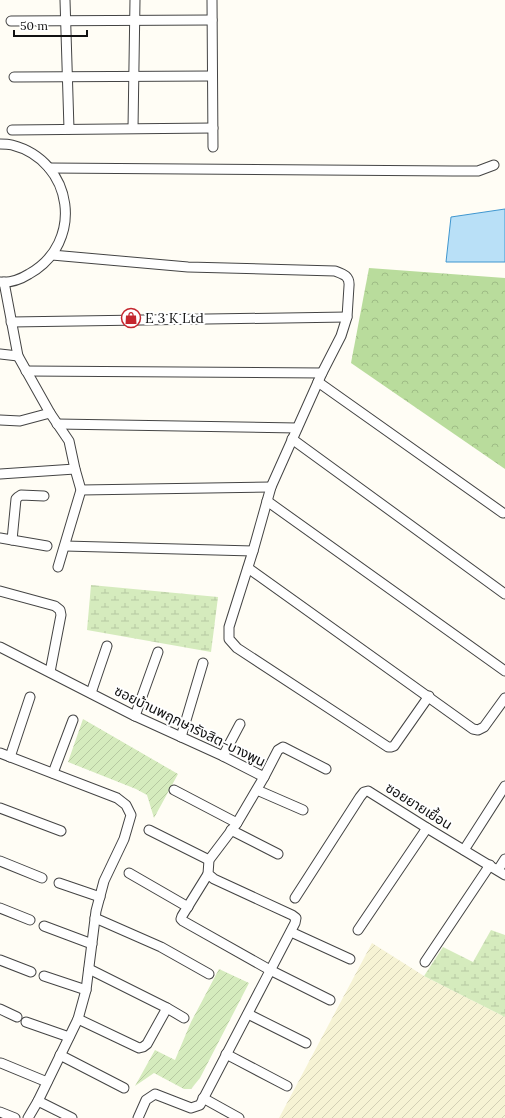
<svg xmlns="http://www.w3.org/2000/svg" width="505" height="1118" font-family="Lora,'Noto Sans Thai',serif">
<defs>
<pattern id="farmland-furrows" width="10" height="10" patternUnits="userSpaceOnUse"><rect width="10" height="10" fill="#f6f3d4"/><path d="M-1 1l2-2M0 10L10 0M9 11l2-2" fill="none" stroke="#d2cfb5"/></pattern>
<pattern id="forest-crowns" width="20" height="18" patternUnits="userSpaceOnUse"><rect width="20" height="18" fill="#b9dc9c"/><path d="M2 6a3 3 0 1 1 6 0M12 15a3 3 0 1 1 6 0" fill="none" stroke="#9ebc85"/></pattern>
<pattern id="wetland-marsh" width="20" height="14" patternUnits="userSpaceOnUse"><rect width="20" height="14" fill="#d5ebbd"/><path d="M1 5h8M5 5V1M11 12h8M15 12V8" fill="none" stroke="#b6c8a1"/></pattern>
<pattern id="garden-furrows" width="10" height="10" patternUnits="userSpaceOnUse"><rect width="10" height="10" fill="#d5ebbd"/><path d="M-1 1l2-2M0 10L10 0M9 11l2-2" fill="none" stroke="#b6c8a1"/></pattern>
</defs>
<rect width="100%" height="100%" fill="#fffdf5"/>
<polygon fill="url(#farmland-furrows)" points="372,943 424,976 505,1017 505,1118 279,1118"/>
<polygon fill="url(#forest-crowns)" points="369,268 505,278 505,469 351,363"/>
<g fill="url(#wetland-marsh)">
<polygon points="91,585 218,597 211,652 87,630"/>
<polygon points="491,930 505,935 505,1017 424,976 443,947 473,962"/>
</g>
<g fill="url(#garden-furrows)">
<polygon points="83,719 178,774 154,818 147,795 136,789 68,762"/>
<polygon points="219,969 249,983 200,1078 191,1089 184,1089 154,1073 135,1086 155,1050 175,1060 191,1022"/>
</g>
<polygon fill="#b9e0f7" stroke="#3f96cf" points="505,209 505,262 446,262 451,217"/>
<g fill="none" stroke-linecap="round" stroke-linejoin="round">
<defs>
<g id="street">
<polyline points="65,0 69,129"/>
<polyline points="212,0 213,147"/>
<polyline points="11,21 212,20"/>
<polyline points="14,77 212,76"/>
<polyline points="133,128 135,0"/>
<polyline points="12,130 213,128"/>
<path d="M 0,144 C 4,144 8,144 12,145 C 74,161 85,243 29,274 C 21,279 10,283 0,282"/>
<polyline points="49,168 453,171 478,171 494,165"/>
<path d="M 52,255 L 188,267 L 335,271 C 343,274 350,276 349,286 L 347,317 L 341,336 L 322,373 L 271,487 L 253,551 L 229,627 L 229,639 L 237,648 L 388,747 L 391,747 L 394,746 L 429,696"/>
<polyline points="4,282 18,356 50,413 69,441 75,469 81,490 58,567"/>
<polyline points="11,322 347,317"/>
<polyline points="0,354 18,356"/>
<polyline points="26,371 322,373"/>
<polyline points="318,382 503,513"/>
<polyline points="0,420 20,421 50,413"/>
<polyline points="57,424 297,428"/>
<polyline points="292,439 505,594"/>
<polyline points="0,474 75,469"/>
<polyline points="81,490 271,487"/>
<polyline points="267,501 505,671"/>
<polyline points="0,538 47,546"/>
<polyline points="12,540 16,499 18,497 21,495 44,496"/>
<polyline points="65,546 253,551"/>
<polyline points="248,568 473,729 478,730 484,727 505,698"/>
<polyline points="0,591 55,606 60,610 61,615 50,672"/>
<polyline points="0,647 135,716 223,756 264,777 237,823 209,860 208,874 214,879 292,915 296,918 295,923 200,1105 191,1108 155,1094 146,1100 138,1118"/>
<polyline points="91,693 107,646"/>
<polyline points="135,716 158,652"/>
<polyline points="181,737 203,663"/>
<polyline points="0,753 117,798 126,805 131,815 124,839 104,881 96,911 86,990 78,1019 38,1101 28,1118"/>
<polyline points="223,756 240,724"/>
<polyline points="10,757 30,697"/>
<polyline points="53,773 73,720"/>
<polyline points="264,777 278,750 283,747 326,769"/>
<polyline points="174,790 237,823"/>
<polyline points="257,790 303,810"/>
<polyline points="0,808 61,831"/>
<polyline points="149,830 209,860"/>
<polyline points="231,830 278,854"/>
<polyline points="464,850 505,786"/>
<polyline points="0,861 42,878"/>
<polyline points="498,870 505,859"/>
<polyline points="129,873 188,907"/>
<polyline points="208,874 182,916 181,919 183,921 270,970 330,1000"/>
<polyline points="59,883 100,897"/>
<polyline points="295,898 360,797 364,792 368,791 427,828 505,875"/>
<polyline points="0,908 30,920"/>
<polyline points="95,918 161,947 209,974"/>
<polyline points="44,926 92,944"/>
<polyline points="358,930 427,828"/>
<polyline points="291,932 350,959"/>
<polyline points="0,960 31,972"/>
<polyline points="425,962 490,865"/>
<polyline points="44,976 86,990"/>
<polyline points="167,1008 184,1018"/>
<polyline points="0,1009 17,1017"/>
<polyline points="248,1014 306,1043"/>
<polyline points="78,1019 139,1048 143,1047 147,1044 167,1008 89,969"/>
<polyline points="26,1022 69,1037"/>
<polyline points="226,1054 287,1086"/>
<polyline points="60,1055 124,1088"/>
<polyline points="1,1063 47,1082"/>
<polyline points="203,1098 239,1118"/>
<polyline points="38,1101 72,1118"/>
<polyline points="0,1112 15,1118"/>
</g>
</defs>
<use href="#street" stroke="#444" stroke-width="11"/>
<use href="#street" stroke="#fff" stroke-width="9"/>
</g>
<defs>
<symbol id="shop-ring" viewBox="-11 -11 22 22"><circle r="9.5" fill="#fff" stroke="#c4262e" stroke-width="1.5"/><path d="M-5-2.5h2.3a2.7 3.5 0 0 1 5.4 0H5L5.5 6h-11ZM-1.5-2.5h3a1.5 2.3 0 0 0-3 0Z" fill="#c4262e"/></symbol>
</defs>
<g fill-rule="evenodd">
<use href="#shop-ring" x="120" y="307" width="22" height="22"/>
</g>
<g text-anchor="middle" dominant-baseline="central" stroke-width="4" stroke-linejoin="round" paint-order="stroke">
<g font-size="14" fill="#111" stroke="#fff" text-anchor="start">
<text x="145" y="318">E 3 K Ltd</text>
</g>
<g font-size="14" fill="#111" stroke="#fff">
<text transform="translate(190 726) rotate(26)">ซอยบ้านพฤกษารังสิต-บางพูน</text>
<text transform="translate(419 806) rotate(32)">ซอยยายเยื้อน</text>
</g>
</g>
<path d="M14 30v6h73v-6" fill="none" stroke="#111111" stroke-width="2"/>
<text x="20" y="30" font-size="12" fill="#111111" stroke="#ffffff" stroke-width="3" paint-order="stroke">50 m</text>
</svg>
